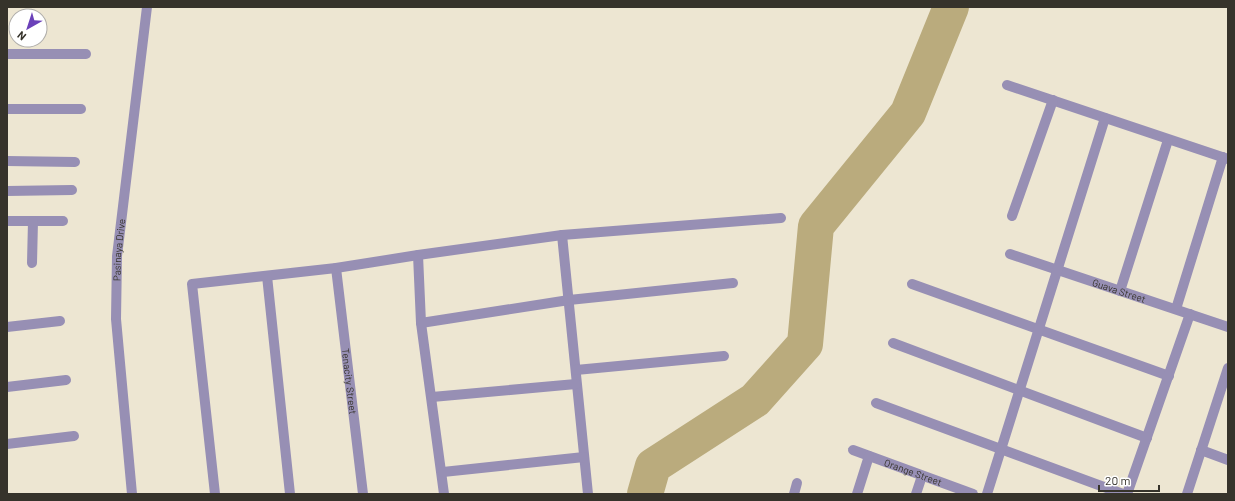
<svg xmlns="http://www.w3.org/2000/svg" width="1235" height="501" font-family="Barlow,sans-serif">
<rect width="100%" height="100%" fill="#ede6d2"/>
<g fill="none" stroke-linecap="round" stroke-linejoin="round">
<polyline stroke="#baab7d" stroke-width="36" points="645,494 653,466 755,400 805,344 816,226 908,113 951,7"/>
<g stroke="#978fb4" stroke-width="10">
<polyline points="7,54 86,54"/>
<polyline points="1007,85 1228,159"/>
<polyline points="7,109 81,109"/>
<polyline points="7,161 75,162"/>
<polyline points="7,191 72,190"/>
<polyline points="1012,216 1053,100"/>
<polyline points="7,221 63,221"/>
<polyline points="562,235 588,494"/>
<path id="s1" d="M 1010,254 L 1228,327"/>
<polyline points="418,255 421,323 444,494"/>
<polyline points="32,263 33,221"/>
<path id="s2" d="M 336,268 L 363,494"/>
<polyline points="267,276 290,494"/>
<polyline points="912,284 1169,376"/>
<polyline points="1120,291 1168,140"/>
<polyline points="1176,309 1223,157"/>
<polyline points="421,323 569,300 733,283"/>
<polyline points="7,327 60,321"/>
<polyline points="893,343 1147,438"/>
<polyline points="576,370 724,356"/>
<polyline points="7,387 66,380"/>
<polyline points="432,397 576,384"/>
<polyline points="876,403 1123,494"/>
<polyline points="7,444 74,436"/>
<path id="s3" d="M 853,450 L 973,494"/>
<polyline points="1201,450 1228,460"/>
<polyline points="443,472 584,457"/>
<path id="s4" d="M 132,494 L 116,319 L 117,256 L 147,7"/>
<polyline points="215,494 192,284 336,268 418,255 562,235 781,218"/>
<polyline points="794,494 797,483"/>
<polyline points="857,494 869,456"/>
<polyline points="916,494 922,476"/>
<polyline points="987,494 1105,118"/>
<polyline points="1127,494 1190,314"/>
<polyline points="1187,494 1228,368"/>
</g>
</g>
<g text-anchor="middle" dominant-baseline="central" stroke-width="4" stroke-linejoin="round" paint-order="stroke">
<g font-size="10" fill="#36332b" stroke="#fff">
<text stroke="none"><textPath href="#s4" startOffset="245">Pasinaya Drive</textPath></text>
<text stroke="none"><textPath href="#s1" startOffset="115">Guava Street</textPath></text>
<text stroke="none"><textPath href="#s2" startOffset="114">Tenacity Street</textPath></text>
<text stroke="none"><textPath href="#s3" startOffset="64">Orange Street</textPath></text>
</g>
</g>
<rect width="1235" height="501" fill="none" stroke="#36332b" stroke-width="16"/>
<g transform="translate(28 28) rotate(219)"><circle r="19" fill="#ffffff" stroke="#afadaa"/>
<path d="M0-3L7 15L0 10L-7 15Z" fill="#6b41b9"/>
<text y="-6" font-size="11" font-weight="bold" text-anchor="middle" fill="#36332b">N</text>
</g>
<path d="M1099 485v6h60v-6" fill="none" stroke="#36332b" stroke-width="2"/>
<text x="1105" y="485" font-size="12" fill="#36332b" stroke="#ffffff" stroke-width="3" paint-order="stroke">20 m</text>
</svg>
